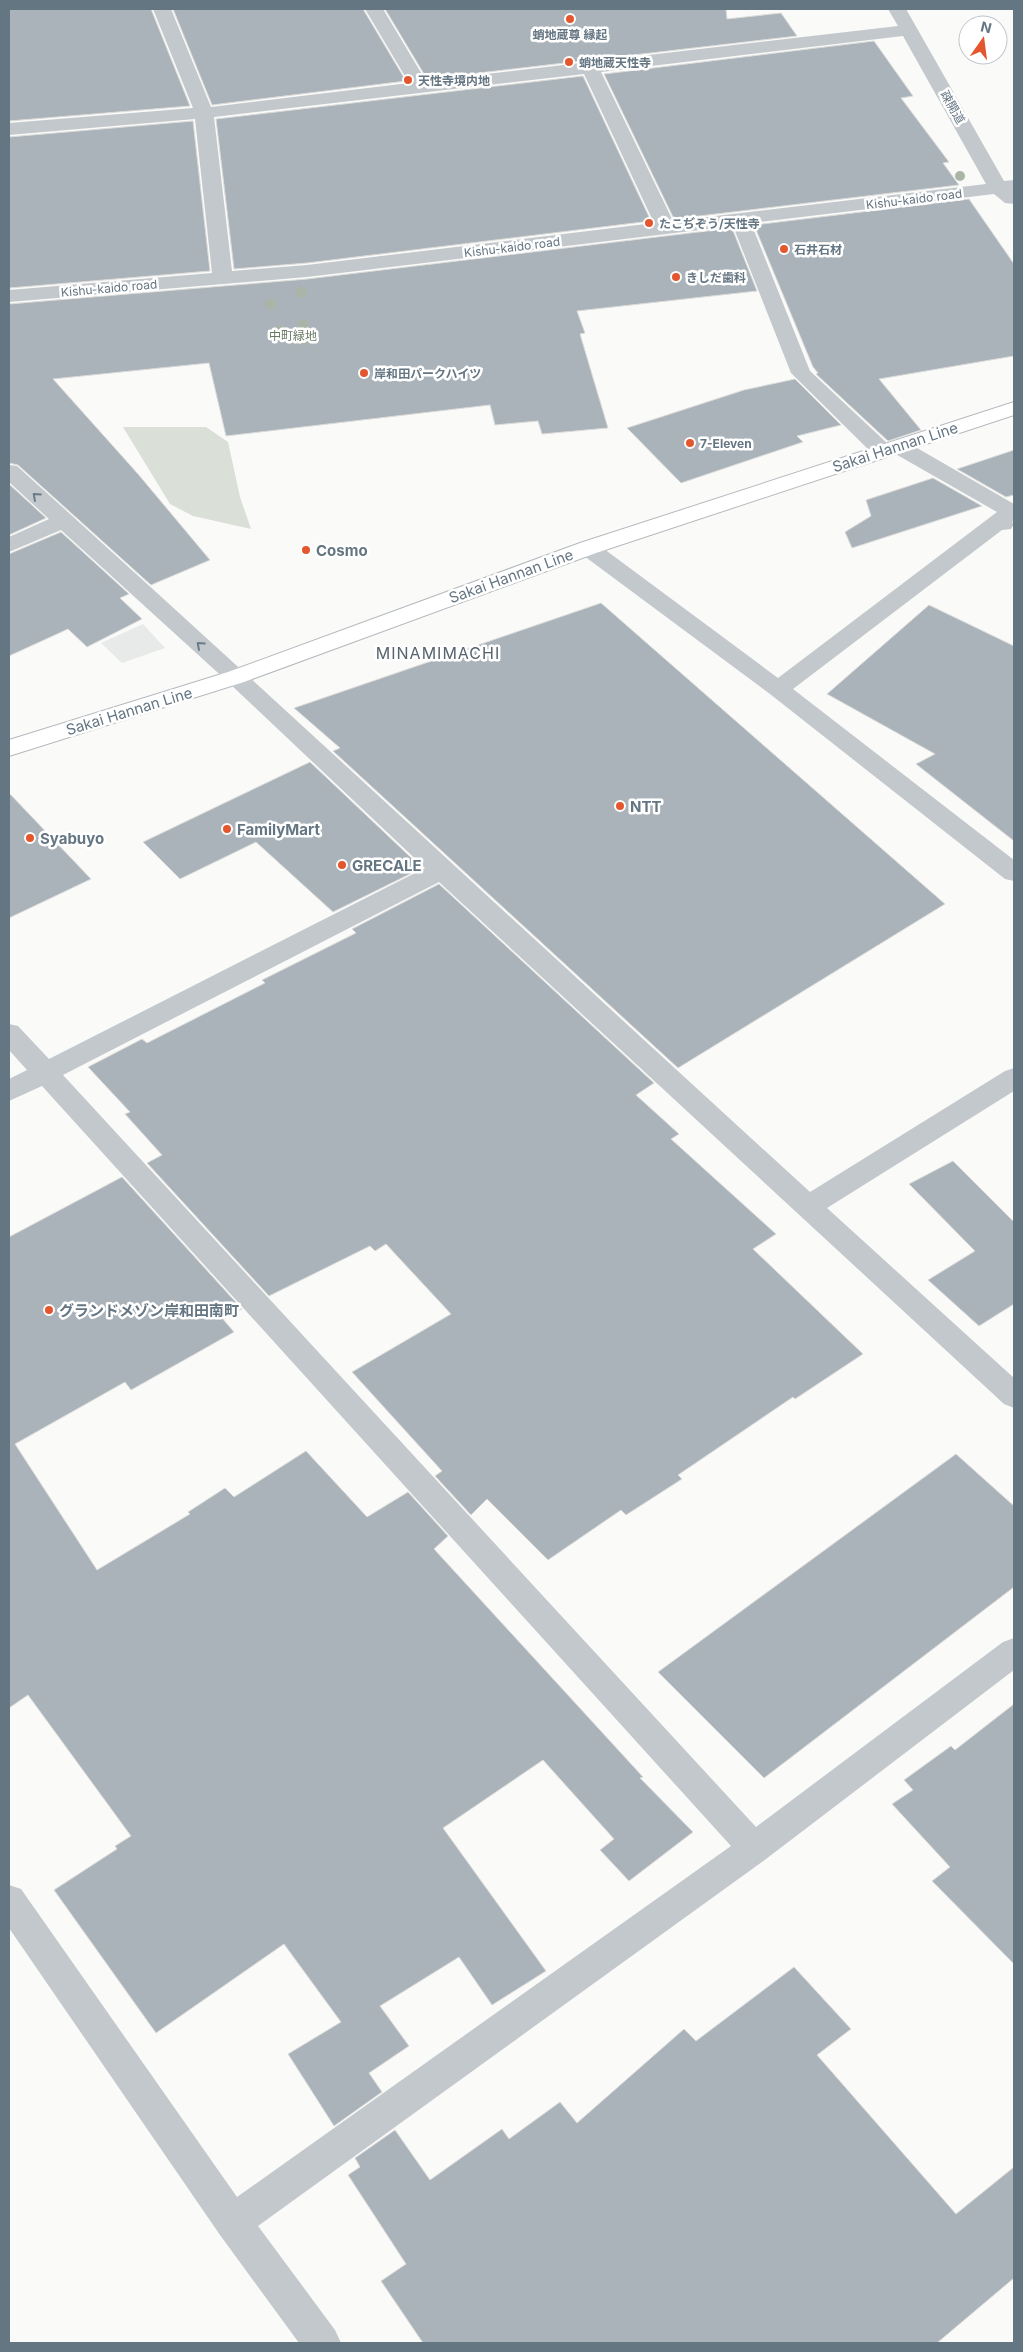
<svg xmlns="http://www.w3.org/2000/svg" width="1023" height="2352" font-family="Inter,'Noto Sans JP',sans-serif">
<rect width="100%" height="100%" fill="#fafaf8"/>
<polygon fill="#e8e9e9" points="143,624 165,648 122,663 101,643"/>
<polygon fill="#dadfd7" points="123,427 206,427 228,442 240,497 251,529 193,516 170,504"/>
<g fill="#aab3b9" stroke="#dcdcda">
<polygon points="9,9 151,9 190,106 9,121"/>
<polygon points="173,9 363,9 406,81 212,105"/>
<polygon points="385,9 726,9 727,19 781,13 797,36 427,79"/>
<polygon points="874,41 913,96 901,98 949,162 943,163 959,185 674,219 604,74"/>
<polygon points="583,76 651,221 307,263 234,269 216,119"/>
<polygon points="193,121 210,271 9,288 9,137"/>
<polygon points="969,199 1014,264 1014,356 879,379 921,430 888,441 816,374 818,373 813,367 754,225"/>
<polygon points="732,228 757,291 577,311 585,333 580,334 608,428 542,434 538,421 495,425 490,405 226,436 209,363 53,379 138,474 210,560 151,585 18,465 9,463 9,304 307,279"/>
<polygon points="795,379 841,425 797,436 803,442 681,483 627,428 744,390"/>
<polygon points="1014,450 1014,495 1006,497 957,469"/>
<polygon points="933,478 982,506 852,548 845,532 871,516 866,500"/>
<polygon points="9,484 46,518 9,535"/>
<polygon points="61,532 129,594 120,598 142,619 87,647 68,629 9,656 9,554"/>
<polygon points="601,603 945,904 678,1068 333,751 340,748 294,708"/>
<polygon points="929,605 1014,646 1014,841 916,764 935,754 827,694"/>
<polygon points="310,762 422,868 333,912 256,842 180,879 143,842"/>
<polygon points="9,793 91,879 9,918"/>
<polygon points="439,884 654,1083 636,1095 679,1134 671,1139 776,1234 753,1249 863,1354 795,1399 793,1397 678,1475 682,1479 626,1515 621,1510 548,1560 487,1499 471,1515 435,1476 442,1471 352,1372 451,1314 386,1244 375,1251 370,1246 269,1296 147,1163 162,1155 125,1114 130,1112 88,1067 142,1039 147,1043 265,983 262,980 356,933 352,929"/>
<polygon points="953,1161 1014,1222 1014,1304 979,1326 928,1280 975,1251 909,1184"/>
<polygon points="122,1177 242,1309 222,1318 234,1332 131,1390 125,1382 15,1444 97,1570 190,1514 188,1512 225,1488 234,1497 306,1451 367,1517 408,1492 448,1536 434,1549 643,1777 640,1778 693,1832 629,1881 600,1850 614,1839 543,1760 443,1828 546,1971 492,2005 459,1957 380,2006 409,2046 369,2073 382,2092 334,2126 288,2054 341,2022 284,1944 156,2033 54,1890 117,1849 115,1846 131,1836 28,1695 9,1708 9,1237"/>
<polygon points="956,1454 1014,1506 1014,1587 764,1778 658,1672"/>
<polygon points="1014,1704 1014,1964 932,1881 950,1867 892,1804 913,1790 904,1780 951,1746 955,1750"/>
<polygon points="794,1967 851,2029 817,2055 956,2214 1014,2167 1014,2278 937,2343 423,2343 381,2281 406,2264 348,2175 360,2167 355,2158 395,2130 430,2180 502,2129 509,2139 560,2102 577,2123 684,2029 696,2041"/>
</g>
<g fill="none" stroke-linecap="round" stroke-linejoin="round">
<defs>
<polygon id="major" points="1014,402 1014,415 596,553 244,682 9,756 9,740 228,672 580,543"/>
</defs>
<use href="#major" stroke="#b5babe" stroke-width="2"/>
<g fill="#c3c8cc" fill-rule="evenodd">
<path d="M 153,9 L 171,9 L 211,107 L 409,83 L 365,9 L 383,9 L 426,81 L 898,26 L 888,9 L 906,9 L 1004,181 L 1014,180 L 1014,204 L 1005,203 L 994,194 L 751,223 L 810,371 L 888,444 L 897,440 L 905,441 L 1014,504 L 1014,520 L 1012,522 L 1014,524 L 1011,529 L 1002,530 L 793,689 L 1014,860 L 1014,881 L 1005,879 L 770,694 L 580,553 L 577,548 L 580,543 L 588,541 L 596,543 L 778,678 L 997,512 L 892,452 L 890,455 L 882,456 L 874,455 L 791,373 L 733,226 L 307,277 L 9,302 L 9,290 L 212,273 L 195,119 L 9,135 L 9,123 L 193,108 ZM 903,36 L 986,184 L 673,221 L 601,72 ZM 584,74 L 654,223 L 307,265 L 232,271 L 214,117 Z"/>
<path d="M 9,465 L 17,466 C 283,706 545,950 810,1192 L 1005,1071 L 1014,1068 L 1014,1091 L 827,1208 L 1014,1378 L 1014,1408 L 1004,1404 L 439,882 L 63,1075 L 756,1827 L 1003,1642 L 1014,1638 L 1014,1670 L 766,1859 L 258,2226 L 335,2330 L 341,2343 L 299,2343 L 220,2235 L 9,1928 L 9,1885 L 21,1889 L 237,2197 L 731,1846 L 42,1086 L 9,1101 L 9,1079 L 27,1070 L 9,1050 L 9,1024 L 18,1026 L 49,1059 L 425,868 L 228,682 L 61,530 L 9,552 L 9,537 L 49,519 L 9,482 Z"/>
</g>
<use href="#major" fill="#fff" fill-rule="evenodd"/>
</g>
<g fill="#aab4a7">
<circle cx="960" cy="176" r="5"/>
<circle cx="301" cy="292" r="5.5"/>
<circle cx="271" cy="304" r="5.5"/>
<circle cx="303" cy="325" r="5.5"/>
<circle cx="278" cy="331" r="5.5"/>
<circle cx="304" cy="340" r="5.5"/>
</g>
<defs><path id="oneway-chevron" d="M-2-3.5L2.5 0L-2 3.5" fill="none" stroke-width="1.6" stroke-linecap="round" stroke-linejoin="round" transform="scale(1.25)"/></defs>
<g stroke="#6a7a87">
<use href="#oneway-chevron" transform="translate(36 496) rotate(-138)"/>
<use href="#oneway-chevron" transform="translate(200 645) rotate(-138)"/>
</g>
<g fill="#e4572e" stroke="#fff" stroke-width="2">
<circle cx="570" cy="19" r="5"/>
<circle cx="569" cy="62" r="5"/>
<circle cx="408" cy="80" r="5"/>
<circle cx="649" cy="223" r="5"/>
<circle cx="784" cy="249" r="5"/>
<circle cx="676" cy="277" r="5"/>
<circle cx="364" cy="373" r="5"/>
<circle cx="690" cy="443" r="5"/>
<circle cx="306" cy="550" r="5"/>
<circle cx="620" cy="806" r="5"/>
<circle cx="227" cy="829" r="5"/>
<circle cx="30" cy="838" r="5"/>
<circle cx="342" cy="865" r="5"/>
<circle cx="49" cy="1310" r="5"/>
</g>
<g text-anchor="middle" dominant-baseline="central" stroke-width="5" stroke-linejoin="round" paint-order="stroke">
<g font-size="12" font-weight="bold" fill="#657683" stroke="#fff" text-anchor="start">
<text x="570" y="34" text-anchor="middle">蛸地蔵尊 縁起</text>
<text x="579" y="62">蛸地蔵天性寺</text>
<text x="418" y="80">天性寺境内地</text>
<text x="659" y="223">たこぢぞう/天性寺</text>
<text x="794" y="249">石井石材</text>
<text x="686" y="277">きしだ歯科</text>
<text x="374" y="373">岸和田パークハイツ</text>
<text x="700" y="443">7-Eleven</text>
</g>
<g font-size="12" fill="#657683" stroke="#fff">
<text transform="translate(953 107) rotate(60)">疎開道</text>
<text transform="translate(914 199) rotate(-7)">Kishu-kaido road</text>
<text transform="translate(512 247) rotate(-7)">Kishu-kaido road</text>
<text transform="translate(109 288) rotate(-5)">Kishu-kaido road</text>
</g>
<g font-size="12" fill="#687a64" stroke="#fff">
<text x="293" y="335">中町緑地</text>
</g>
<g font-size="15" fill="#657683" stroke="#fff">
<text transform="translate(895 447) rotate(-18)">Sakai Hannan Line</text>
<text transform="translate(511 576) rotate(-20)">Sakai Hannan Line</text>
<text transform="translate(129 711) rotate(-17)">Sakai Hannan Line</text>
</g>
<g font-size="15" font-weight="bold" fill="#657683" stroke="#fff" text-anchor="start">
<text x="316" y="550">Cosmo</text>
<text x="630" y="806">NTT</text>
<text x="237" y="829">FamilyMart</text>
<text x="40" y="838">Syabuyo</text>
<text x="352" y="865">GRECALE</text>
<text x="59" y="1310">グランドメゾン岸和田南町</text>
</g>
<g font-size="16" letter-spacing="1" fill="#57646e" stroke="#fff">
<text x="438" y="653">MINAMIMACHI</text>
</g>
</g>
<rect width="1023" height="2352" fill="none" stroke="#657683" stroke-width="20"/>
<g transform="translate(983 40) rotate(14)"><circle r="24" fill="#ffffff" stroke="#c1c8cd"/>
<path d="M0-4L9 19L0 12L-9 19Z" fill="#e4572e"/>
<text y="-8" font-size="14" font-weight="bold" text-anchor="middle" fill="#657683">N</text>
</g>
</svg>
